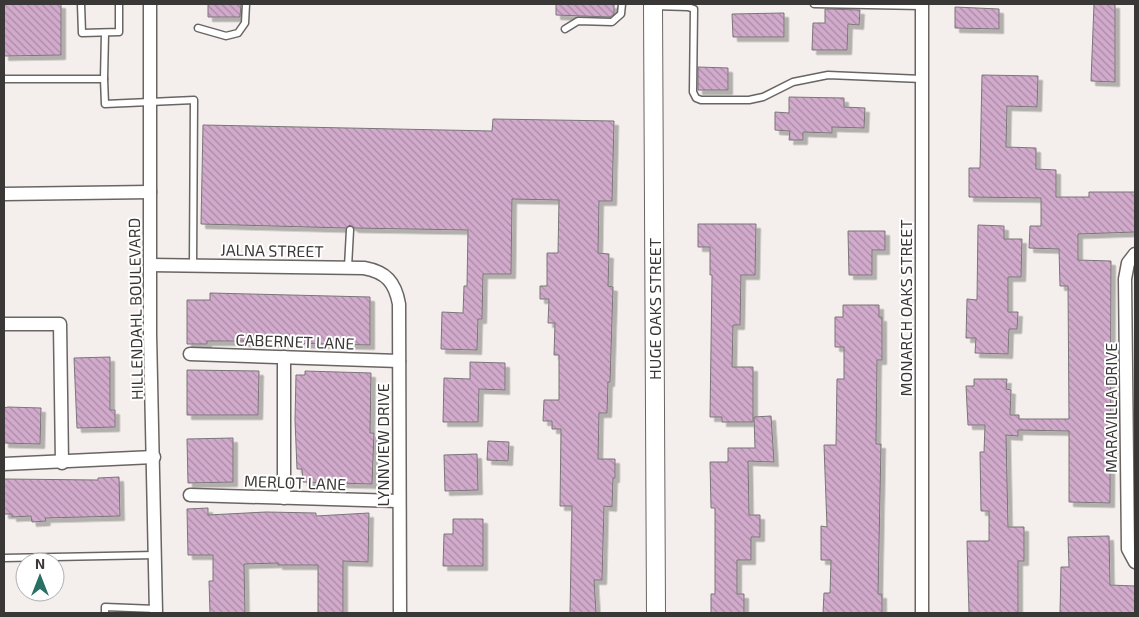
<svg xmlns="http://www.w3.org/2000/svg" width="1139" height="617" font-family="'Exo 2',sans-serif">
<defs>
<pattern id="building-back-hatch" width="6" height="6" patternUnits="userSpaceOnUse" patternTransform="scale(1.25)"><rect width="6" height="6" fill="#d1aacc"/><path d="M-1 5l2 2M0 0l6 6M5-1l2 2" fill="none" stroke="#ab8ba6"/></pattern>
<filter id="shadow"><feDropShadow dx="4.5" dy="4.5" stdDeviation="0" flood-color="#0004"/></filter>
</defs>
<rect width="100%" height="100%" fill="#f4efec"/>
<g fill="url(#building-back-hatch)" stroke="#7a7679" filter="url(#shadow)">
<polygon points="4,4 61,4 61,55 4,56"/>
<polygon points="208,4 241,4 240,17 208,17"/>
<polygon points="556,4 614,4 614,14 610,17 556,15"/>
<polygon points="1094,4 1115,4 1115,82 1091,81"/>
<polygon points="955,7 999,9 999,29 955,28"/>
<polygon points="825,9 860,10 859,25 848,24 847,50 812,50 813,23 825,23"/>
<polygon points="784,13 784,37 733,37 732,14"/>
<polygon points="698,67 728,68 728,90 698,90"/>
<polygon points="982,75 1038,76 1037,107 1007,106 1006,147 1036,148 1036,169 1056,170 1056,197 1089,197 1089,192 1135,192 1135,232 1078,234 1078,260 1111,261 1110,503 1069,502 1069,431 1018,430 1018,436 1006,435 1008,527 1024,527 1024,561 1018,561 1018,613 969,613 967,541 989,541 989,511 981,511 980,452 984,452 985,425 968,425 966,386 974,386 974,379 1007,379 1006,389 1011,390 1010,415 1019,415 1019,419 1069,419 1068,286 1060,286 1059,249 1029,248 1030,226 1041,226 1041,198 969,197 969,168 980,168"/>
<polygon points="789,97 844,98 844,107 865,108 864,128 832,127 832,133 803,132 803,140 789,140 790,131 775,130 775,112 789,113"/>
<polygon points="493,119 614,121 612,201 599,201 598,253 609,254 608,286 613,287 610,382 608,382 607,413 599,413 598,459 615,459 615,478 613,478 612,507 604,506 602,580 594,580 596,613 570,613 572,506 560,506 561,429 552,429 552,421 543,421 544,400 559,400 559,355 554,355 555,323 548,323 549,299 540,299 540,286 547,286 547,253 558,253 559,200 512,199 511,274 483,274 482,319 478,319 477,350 441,349 442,312 463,313 464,286 467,286 468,230 354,228 350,225 346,228 201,224 203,125 492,131"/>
<polygon points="698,224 756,224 755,275 741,275 740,325 733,325 732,367 753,367 753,422 722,422 722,417 710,417 712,275 710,275 710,247 698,247"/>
<polygon points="978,225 1004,226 1004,239 1022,239 1021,277 1008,277 1008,312 1018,312 1017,329 1009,329 1008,354 975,353 976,338 966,338 967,299 977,300"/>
<polygon points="848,231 885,231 885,250 872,250 872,275 849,275"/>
<polygon points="210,293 370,297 370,345 244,342 244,341 207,341 207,344 187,344 187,300 210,300"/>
<polygon points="843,305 879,305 879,317 882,317 882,360 877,360 876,444 881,444 878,594 882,594 882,613 823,613 824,593 830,593 831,560 821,560 821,526 827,527 824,445 836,445 837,379 844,379 844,347 835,347 835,317 843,317"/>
<polygon points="110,357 110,410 115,410 115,427 77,428 74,358"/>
<polygon points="470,362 505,363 505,390 479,389 478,422 443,422 444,378 470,379"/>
<polygon points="187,370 259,371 258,415 187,415"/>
<polygon points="305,371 371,373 370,433 374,433 372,484 303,482 302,469 297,469 295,420 296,375 305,375"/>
<polygon points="8,407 41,408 40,444 4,443 4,408"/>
<polygon points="771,416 774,462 748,461 749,515 760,515 760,537 751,537 751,560 737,560 737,594 744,594 744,613 711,613 711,594 715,594 715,508 711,508 710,462 728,462 728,448 755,448 754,417"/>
<polygon points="233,438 233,482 188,483 187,439"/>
<polygon points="488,441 509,442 508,461 487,460"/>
<polygon points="477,454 478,490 445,491 444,455"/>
<polygon points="119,477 120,516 45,518 46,521 32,522 31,516 12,517 12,514 4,514 4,479 98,480 98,478"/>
<polygon points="208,508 208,515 266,512 316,513 316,516 369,513 368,562 343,561 343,613 318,613 318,565 278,565 278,563 244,564 245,613 210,613 209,581 213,581 213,555 188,555 187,509"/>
<polygon points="453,519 483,519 483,566 443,566 444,534 453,534"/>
<polygon points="1109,536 1110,585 1135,586 1135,613 1060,613 1061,567 1069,567 1068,537"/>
</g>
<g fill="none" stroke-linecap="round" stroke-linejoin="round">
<defs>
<g id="lane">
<polyline points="81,4 82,33 119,32 119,4"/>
<polyline points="814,4 922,6"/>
<polyline points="654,6 688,7 694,9 693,92 696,98 701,100 749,100 763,97 793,82 828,75 922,79"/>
<polyline points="198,28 226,36 238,33 245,23 246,4"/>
<polyline points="565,29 578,21 612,22 621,14 622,4"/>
<polyline points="4,79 104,79 105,104 194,100 193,265"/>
<polyline points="104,79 105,33"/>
<polyline points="348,267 350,230"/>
<polyline points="4,558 155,555"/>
<polyline points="105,613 105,607 156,609"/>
</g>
<g id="street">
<polyline points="150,4 150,334 156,613"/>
<polyline points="922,4 922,613"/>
<polyline points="4,194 150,192"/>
<polyline points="1135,254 1128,263 1125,279 1128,549 1135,562"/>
<path d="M 150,265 L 364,268 C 386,272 395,282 399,304 L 400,613"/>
<polyline points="4,324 60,324 62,463"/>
<polyline points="190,354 399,361"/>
<polyline points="4,464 154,457"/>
<polyline points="190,495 398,501"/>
<polyline points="284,498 284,357"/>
</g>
<polyline id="secondary" points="653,4 656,613"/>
</defs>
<use href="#lane" stroke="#696563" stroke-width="9"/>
<use href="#street" stroke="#696563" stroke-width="15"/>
<use href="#secondary" stroke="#696563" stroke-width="20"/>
<use href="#lane" stroke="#fff" stroke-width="6"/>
<use href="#street" stroke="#fff" stroke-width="12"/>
<use href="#secondary" stroke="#fff" stroke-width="18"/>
</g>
<g text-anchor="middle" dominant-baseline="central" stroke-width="4" stroke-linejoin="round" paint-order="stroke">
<g font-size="16" fill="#3a3837" stroke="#fff">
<text transform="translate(272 250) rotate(1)">JALNA STREET</text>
<text transform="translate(905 308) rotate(-90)">MONARCH OAKS STREET</text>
<text transform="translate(135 309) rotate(-91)">HILLENDAHL BOULEVARD</text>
<text transform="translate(654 309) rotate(-90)">HUGE OAKS STREET</text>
<text transform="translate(295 341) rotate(2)">CABERNET LANE</text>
<text transform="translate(1110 408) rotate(-90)">MARAVILLA DRIVE</text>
<text transform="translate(382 445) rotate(-90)">LYNNVIEW DRIVE</text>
<text transform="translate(295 482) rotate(2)">MERLOT LANE</text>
</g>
</g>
<rect width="1139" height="617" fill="none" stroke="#3a3837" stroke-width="10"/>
<g transform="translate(40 577)"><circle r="24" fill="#ffffff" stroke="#b0afaf"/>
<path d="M0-4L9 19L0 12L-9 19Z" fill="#286f64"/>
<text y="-8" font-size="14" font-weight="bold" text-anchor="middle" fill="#3a3837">N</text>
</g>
</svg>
